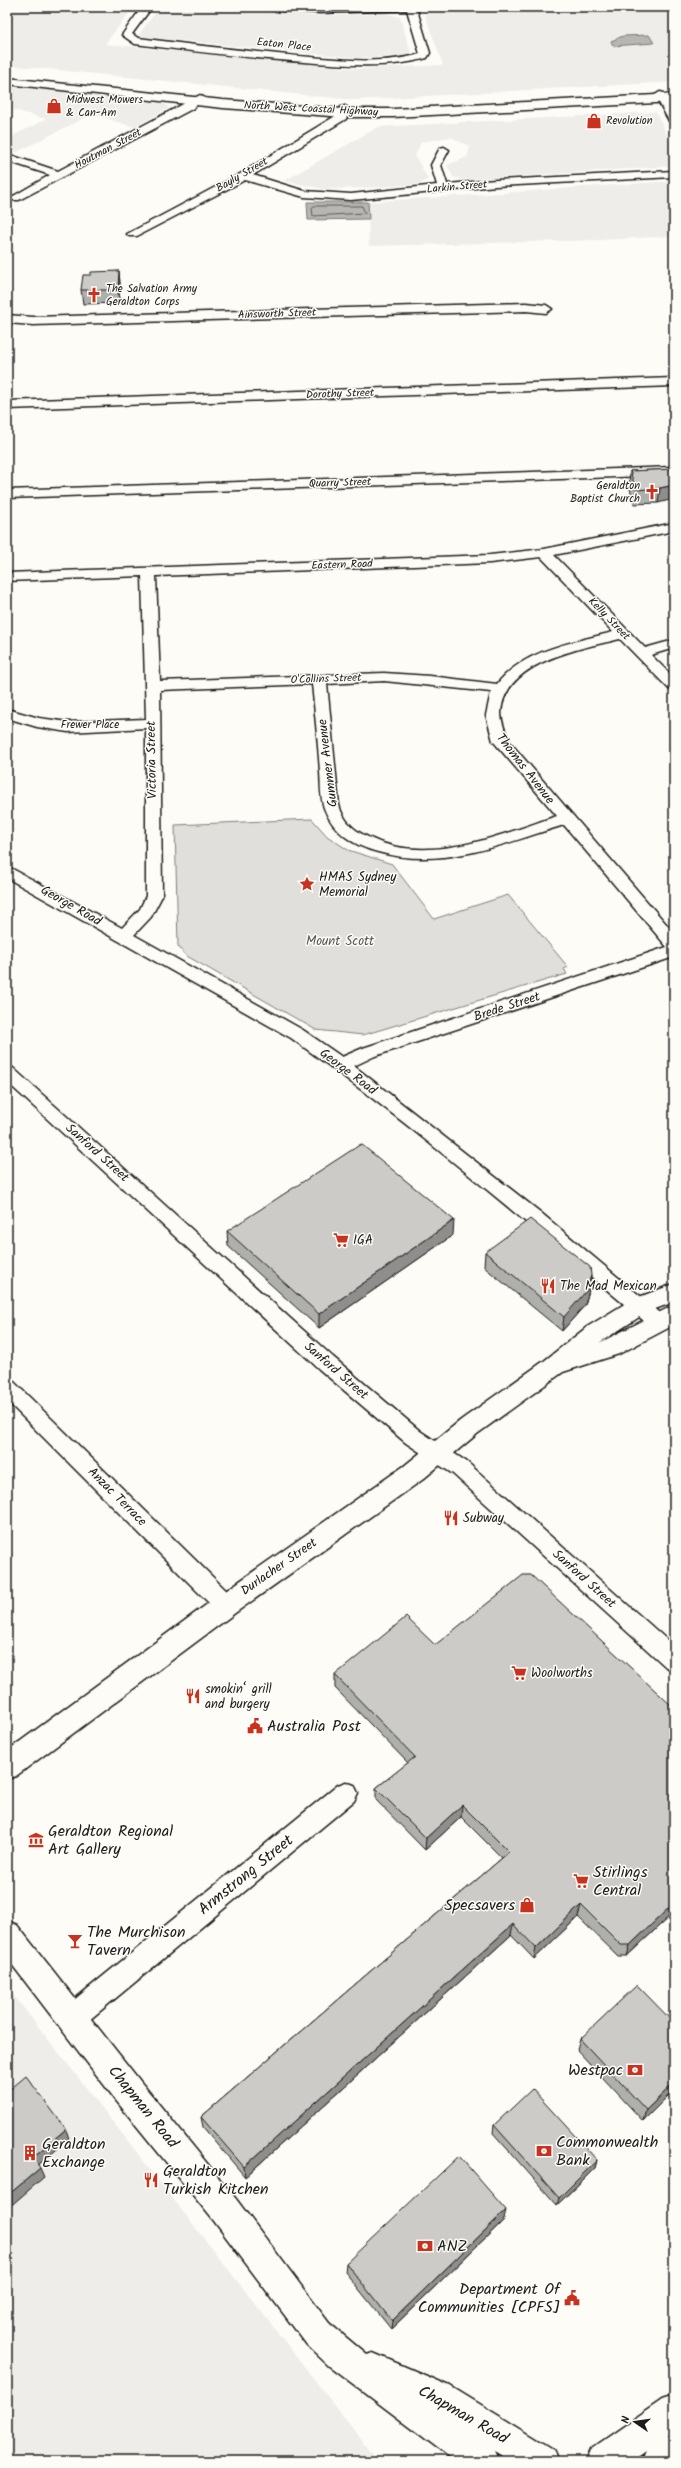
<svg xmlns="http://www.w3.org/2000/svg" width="681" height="2468" font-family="Kalam,sans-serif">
<rect width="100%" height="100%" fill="#fdfcf7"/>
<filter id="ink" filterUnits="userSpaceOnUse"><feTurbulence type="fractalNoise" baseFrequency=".025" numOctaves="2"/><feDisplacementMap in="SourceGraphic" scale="8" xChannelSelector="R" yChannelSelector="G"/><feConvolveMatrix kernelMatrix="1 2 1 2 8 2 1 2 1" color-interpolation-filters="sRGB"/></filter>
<g filter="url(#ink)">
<g fill="#eeede9">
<polygon points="7,7 134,7 105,44 358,69 443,65 425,15 431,11 539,7 674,7 674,82 354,100 7,65"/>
<polygon points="160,7 216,7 317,16 385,13 400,17 411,53 404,56 360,58 144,37 139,34"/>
<polygon points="7,87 42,89 165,104 169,108 134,127 92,114 17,152 7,146 7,139 46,119 7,108"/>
<polygon points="656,112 674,149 674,166 464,180 453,177 447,165 467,157 470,147 451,137 421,142 415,156 428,179 421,184 367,188 324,189 284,181 378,127"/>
<polygon points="674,181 674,236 599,240 369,246 368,202"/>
<polygon points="7,1987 66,2062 378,2461 7,2461"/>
</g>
<polygon fill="#e0dfdb" stroke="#7e7e7c" points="312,819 327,836 348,850 392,864 434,919 508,895 568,967 564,969 567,974 363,1035 316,1030 185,955 178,946 175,825"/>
<g fill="#b7b6b2" stroke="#797876">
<polygon points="649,35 654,43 613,46 611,41 623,36"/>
<polygon points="307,202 368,202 369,219 308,220"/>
</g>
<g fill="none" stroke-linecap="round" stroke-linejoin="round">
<polygon stroke="#5a5a58" stroke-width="1" points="314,206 362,206 365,213 313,216 312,208"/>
<defs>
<g id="minor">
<path d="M 142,7 L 152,7 L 132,34 L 138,38 C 195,45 253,52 311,57 C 346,60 385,64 420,54 L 407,10 L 320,13 L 271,10 L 266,7 L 425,7 L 417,10 L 430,53 L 427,58 C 387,69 345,65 304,62 C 247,58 191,51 135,44 L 122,35 Z"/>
<polygon points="660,92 664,93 674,111 674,124 669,121 655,95"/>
<polygon points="200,95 205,98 192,109 19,200 11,200 10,198 50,175 7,161 7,154 58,171"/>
<polygon points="345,106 350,109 346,119 253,175 305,191 351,194 437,185 431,165 440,148 444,147 449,150 441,165 447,184 496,180 674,171 674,177 496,186 351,200 304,197 245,180 137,236 129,236 127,234 240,174 337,115 341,107"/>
<polygon points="526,303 546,305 552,309 546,313 526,311 33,325 7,323 7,315 33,317"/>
<polygon points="674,378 674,386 7,409 7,401"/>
<polygon points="674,467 674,475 7,498 7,490"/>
<path d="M 674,523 L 674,531 L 554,555 L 645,648 L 674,640 L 674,648 L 651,655 L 674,678 L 674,690 L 669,689 L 620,639 C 580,649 504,661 501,713 C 501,722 506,732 508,740 L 674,933 L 674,957 L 375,1056 L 354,1066 L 540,1212 L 664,1316 L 667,1321 L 664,1326 L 657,1329 L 650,1326 C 533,1228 416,1127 291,1038 L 7,878 L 7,866 L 122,928 L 140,909 L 146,896 L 146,728 L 68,732 L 37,727 L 7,718 L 7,709 L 39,718 L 68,722 L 146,719 L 142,576 L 7,581 L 7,573 L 490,555 L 544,549 ZM 541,557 L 613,632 C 574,642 523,650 497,684 L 430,676 L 384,673 L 160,681 L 156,576 L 490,563 ZM 384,681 L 491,692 L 486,715 L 493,741 L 557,816 C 499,835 427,867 368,837 C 354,831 343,820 339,805 L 327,684 ZM 312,684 C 315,713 318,743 320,772 C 321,784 320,797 324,808 C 333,832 354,846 378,852 C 442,870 503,844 564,825 L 667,947 L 363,1048 L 342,1057 L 303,1030 L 134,935 L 151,917 L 162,896 L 160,690 Z"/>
<polygon points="7,1066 13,1068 333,1357 420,1431 467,1462 674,1646 674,1670 666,1667 453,1474 406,1443 319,1369 7,1082"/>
<polygon points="7,1380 14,1382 234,1598 237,1605 234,1612 226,1615 218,1612 7,1401"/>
<polygon points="346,1782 354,1785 358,1793 354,1801 82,2026 73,2030 64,2026 60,2017 64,2008 338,1785"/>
</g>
<g id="major">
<polygon points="674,1284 674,1302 647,1312 599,1343 674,1305 674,1325 619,1354 563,1372 477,1434 422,1480 235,1613 16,1776 7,1779 7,1751 217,1597 404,1466 461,1420 544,1361 587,1327 631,1300"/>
<polygon points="7,1921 17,1925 140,2081 236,2199 329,2323 367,2355 373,2353 450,2386 553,2449 558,2461 511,2461 494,2451 499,2461 455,2461 328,2365 307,2345 214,2221 118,2103 7,1958"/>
<polygon points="674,2396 674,2432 667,2436 674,2434 674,2461 642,2461 647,2450 632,2461 586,2461 591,2449 662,2400"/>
</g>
<polygon id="highway" points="7,78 223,100 344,109 393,109 674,94 674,102 393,117 344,117 223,108 7,84"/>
</defs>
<use href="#minor" stroke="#1c1c1c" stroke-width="3"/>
<use href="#major" stroke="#1c1c1c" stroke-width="3"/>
<use href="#highway" stroke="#1c1c1c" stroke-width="3"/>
<use href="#minor" fill="#fdfcf7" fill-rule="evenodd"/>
<use href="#major" fill="#fdfcf7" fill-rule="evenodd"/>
<use href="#highway" fill="#fdfcf7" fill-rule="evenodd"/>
</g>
<g fill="#afafac" stroke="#1c1c1c">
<polygon points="119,271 120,284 119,303 83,304 81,290 91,275"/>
<polygon points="674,469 658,503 634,504 629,485 630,471"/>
<polygon points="227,1231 453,1235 319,1328 228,1246"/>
<polygon points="485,1252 589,1290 585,1305 562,1331 484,1267"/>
<polygon points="335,1675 674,1912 627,1956 618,1956 578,1917 534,1959 511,1935 245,2177 203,2127 201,2117 502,1858 461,1817 425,1850 376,1800 376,1788 408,1763 335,1688"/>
<polygon points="674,2023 643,2121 577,2050 580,2039"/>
<polygon points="494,2125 597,2160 595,2168 557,2205 493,2133"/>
<polygon points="504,2220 391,2329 345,2272 346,2263"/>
</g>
<g fill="#8f8e8c" stroke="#1c1c1c">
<polygon points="119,271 120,284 119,303 118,290"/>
<polygon points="674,485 674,499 658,503 660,488"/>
<polygon points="454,1220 453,1235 319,1328 319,1314"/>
<polygon points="591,1275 589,1290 585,1305 562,1331 564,1317"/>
<polygon points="462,1805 461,1817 425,1850 426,1838"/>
<polygon points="674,1903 674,1912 627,1956 630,1945"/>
<polygon points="581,1905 578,1917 534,1959 536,1948"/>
<polygon points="513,1924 511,1935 245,2177 244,2167"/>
<polygon points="674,2083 674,2090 643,2121 646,2110"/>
<polygon points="66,2129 69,2139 36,2167 33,2157"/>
<polygon points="597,2160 595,2168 557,2205 559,2198"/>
<polygon points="40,2168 44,2177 7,2209 7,2196"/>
<polygon points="506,2210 504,2220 391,2329 392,2321"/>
</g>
<g fill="#cccbc8" stroke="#1c1c1c">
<polygon points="119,271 118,290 81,290 83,275 91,275 91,272"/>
<polygon points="674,469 674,485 660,488 636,490 630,471"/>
<polygon points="361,1144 454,1220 319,1314 227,1231"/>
<polygon points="530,1219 590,1267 591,1275 587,1290 564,1317 485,1252"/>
<polygon points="523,1575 531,1575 674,1708 674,1903 630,1945 621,1945 581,1905 536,1948 513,1924 244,2167 201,2117 509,1852 462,1805 426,1838 376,1788 415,1757 335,1675 406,1617 435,1645"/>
<polygon points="637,1985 674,2023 674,2083 646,2110 580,2039"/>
<polygon points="26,2076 66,2129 33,2157 40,2168 7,2196 7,2092"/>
<polygon points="532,2089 597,2160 559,2198 494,2125"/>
<polygon points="459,2156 506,2210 392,2321 346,2263"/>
</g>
</g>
<defs>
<symbol id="shop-bare" viewBox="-9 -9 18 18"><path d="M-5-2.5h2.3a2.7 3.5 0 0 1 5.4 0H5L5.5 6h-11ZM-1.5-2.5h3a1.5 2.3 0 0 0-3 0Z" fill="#c8321e" stroke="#fdfcf7" stroke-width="2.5" paint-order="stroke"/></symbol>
<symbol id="church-bare" viewBox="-9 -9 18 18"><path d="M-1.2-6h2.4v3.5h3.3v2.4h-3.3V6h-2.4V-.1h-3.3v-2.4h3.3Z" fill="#c8321e" stroke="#fdfcf7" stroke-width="2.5" paint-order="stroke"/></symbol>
<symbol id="sight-bare" viewBox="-9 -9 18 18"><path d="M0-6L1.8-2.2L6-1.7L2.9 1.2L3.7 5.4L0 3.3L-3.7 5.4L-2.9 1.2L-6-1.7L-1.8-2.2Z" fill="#c8321e" stroke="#fdfcf7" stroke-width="2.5" paint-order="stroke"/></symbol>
<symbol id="supermarket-bare" viewBox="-9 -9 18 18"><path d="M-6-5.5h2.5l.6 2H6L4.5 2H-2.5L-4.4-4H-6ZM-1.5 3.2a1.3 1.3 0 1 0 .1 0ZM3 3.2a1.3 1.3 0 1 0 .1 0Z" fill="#c8321e" stroke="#fdfcf7" stroke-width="2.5" paint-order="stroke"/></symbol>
<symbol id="restaurant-bare" viewBox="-9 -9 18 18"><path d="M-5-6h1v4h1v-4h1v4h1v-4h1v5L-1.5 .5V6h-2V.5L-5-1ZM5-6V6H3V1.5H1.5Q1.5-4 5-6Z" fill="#c8321e" stroke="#fdfcf7" stroke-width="2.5" paint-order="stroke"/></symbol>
<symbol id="civic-bare" viewBox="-9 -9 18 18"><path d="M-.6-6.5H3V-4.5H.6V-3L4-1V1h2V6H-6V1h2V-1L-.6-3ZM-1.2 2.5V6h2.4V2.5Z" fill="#c8321e" stroke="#fdfcf7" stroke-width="2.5" paint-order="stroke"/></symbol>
<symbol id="museum-bare" viewBox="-9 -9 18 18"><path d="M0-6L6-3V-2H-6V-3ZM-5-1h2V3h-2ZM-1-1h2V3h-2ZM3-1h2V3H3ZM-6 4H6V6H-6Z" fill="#c8321e" stroke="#fdfcf7" stroke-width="2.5" paint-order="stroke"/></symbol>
<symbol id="bar-bare" viewBox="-9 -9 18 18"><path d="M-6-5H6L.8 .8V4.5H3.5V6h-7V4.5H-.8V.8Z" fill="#c8321e" stroke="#fdfcf7" stroke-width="2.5" paint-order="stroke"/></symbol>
<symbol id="bank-bare" viewBox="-9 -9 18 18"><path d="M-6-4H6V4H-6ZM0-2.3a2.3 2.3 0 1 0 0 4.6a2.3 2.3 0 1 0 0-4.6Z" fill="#c8321e" stroke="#fdfcf7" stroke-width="2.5" paint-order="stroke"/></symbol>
<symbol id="building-bare" viewBox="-9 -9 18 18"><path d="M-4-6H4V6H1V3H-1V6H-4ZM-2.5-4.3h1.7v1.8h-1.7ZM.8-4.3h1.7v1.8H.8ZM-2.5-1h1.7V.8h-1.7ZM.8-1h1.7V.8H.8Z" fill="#c8321e" stroke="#fdfcf7" stroke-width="2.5" paint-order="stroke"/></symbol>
</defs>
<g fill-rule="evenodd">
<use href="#shop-bare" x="43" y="95" width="22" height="22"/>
<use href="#shop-bare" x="583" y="110" width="22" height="22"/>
<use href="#church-bare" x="83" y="284" width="22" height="22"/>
<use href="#church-bare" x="641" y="481" width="22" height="22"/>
<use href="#sight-bare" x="296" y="873" width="22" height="22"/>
<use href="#supermarket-bare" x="330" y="1229" width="22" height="22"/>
<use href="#restaurant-bare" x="537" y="1275" width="22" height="22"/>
<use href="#restaurant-bare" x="440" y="1507" width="22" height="22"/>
<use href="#supermarket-bare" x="508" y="1662" width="22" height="22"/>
<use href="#restaurant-bare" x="182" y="1685" width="22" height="22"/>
<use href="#civic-bare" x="244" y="1715" width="22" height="22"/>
<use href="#museum-bare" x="25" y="1829" width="22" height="22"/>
<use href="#supermarket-bare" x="570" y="1870" width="22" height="22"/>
<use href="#shop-bare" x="516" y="1894" width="22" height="22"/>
<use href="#bar-bare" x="64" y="1930" width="22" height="22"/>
<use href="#bank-bare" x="624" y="2059" width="22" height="22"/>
<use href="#bank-bare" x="533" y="2140" width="22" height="22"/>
<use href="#building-bare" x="19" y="2142" width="22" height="22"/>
<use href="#restaurant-bare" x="140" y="2169" width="22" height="22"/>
<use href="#bank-bare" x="414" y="2235" width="22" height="22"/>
<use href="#civic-bare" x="561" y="2287" width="22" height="22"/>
</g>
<g text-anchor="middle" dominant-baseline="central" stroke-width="3" stroke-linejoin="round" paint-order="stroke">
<g font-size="11" fill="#1c1c1c" stroke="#fdfcf7">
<text transform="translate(284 45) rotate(6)">Eaton Place</text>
<text transform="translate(311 109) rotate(3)">North West Coastal Highway</text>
<text transform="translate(108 149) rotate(-28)">Houtman Street</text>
<text transform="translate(242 175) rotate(-30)">Bayly Street</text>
<text transform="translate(457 187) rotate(-5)">Larkin Street</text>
<text transform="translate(277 314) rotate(-2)">Ainsworth Street</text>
<text transform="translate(340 394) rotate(-2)">Dorothy Street</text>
<text transform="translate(340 483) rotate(-2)">Quarry Street</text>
<text transform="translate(342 565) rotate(-2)">Eastern Road</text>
<text transform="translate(609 619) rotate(46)">Kelly Street</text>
<text transform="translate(326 679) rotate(-2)">O'Collins Street</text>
<text x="90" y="725">Frewer Place</text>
</g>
<g font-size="11" fill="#1c1c1c" stroke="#fdfcf7" text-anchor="start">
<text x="66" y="100">Midwest Mowers<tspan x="66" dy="13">&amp; Can-Am</tspan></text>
<text x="606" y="121">Revolution</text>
<text x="106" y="289">The Salvation Army<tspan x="106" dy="13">Geraldton Corps</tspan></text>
<text x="640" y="486" text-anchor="end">Geraldton<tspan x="640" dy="13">Baptist Church</tspan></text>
</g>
<g font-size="13" fill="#1c1c1c" stroke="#fdfcf7">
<text transform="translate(152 760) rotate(-91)">Victoria Street</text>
<text transform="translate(328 763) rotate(-97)">Gummer Avenue</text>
<text transform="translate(525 769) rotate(52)">Thomas Avenue</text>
<text transform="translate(71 906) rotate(30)">George Road</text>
<text transform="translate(507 1007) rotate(-18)">Brede Street</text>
<text transform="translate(348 1072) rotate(37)">George Road</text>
<text transform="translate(97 1153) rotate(42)">Sanford Street</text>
<text transform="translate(336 1371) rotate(41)">Sanford Street</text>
<text transform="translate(117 1497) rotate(45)">Anzac Terrace</text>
<text transform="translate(279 1567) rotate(-35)">Durlacher Street</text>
<text transform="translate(584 1579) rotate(42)">Sanford Street</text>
</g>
<g font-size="13" fill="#1c1c1c" stroke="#fdfcf7" text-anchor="start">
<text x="319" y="877">HMAS Sydney<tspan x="319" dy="15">Memorial</tspan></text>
<text x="353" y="1240">IGA</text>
<text x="560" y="1286">The Mad Mexican</text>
<text x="463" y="1518">Subway</text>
<text x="531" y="1673">Woolworths</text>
<text x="205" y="1689">smokin‘ grill<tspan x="205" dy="15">and burgery</tspan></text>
</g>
<g font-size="13" fill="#575655" stroke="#fdfcf7">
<text x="340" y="941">Mount Scott</text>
</g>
<g font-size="16" fill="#1c1c1c" stroke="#fdfcf7" text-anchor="start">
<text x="267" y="1726">Australia Post</text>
<text x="48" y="1831">Geraldton Regional<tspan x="48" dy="18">Art Gallery</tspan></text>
<text x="593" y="1872">Stirlings<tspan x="593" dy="18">Central</tspan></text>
<text x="515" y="1905" text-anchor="end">Specsavers</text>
<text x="87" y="1932">The Murchison<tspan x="87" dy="18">Tavern</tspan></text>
<text x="623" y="2070" text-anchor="end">Westpac</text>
<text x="556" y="2142">Commonwealth<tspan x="556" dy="18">Bank</tspan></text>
<text x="42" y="2144">Geraldton<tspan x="42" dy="18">Exchange</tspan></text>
<text x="163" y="2171">Geraldton<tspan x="163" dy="18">Turkish Kitchen</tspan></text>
<text x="437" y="2246">ANZ</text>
<text x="560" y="2289" text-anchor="end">Department Of<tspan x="560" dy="18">Communities [CPFS]</tspan></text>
</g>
<g font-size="16" fill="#1c1c1c" stroke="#fdfcf7">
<text transform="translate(246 1875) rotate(-39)">Armstrong Street</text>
<text transform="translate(143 2107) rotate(51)">Chapman Road</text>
<text transform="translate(463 2415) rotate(30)">Chapman Road</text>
</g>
</g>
<rect width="681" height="2468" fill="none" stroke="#fdfcf7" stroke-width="24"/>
<rect x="12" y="12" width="657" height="2444" fill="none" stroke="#1c1c1c" stroke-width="1.5" filter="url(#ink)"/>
<g transform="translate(635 2422) rotate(283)" stroke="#fdfcf7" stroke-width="3" paint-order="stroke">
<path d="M0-3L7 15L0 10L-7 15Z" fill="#1c1c1c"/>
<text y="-6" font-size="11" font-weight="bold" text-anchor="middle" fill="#1c1c1c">N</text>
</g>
</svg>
